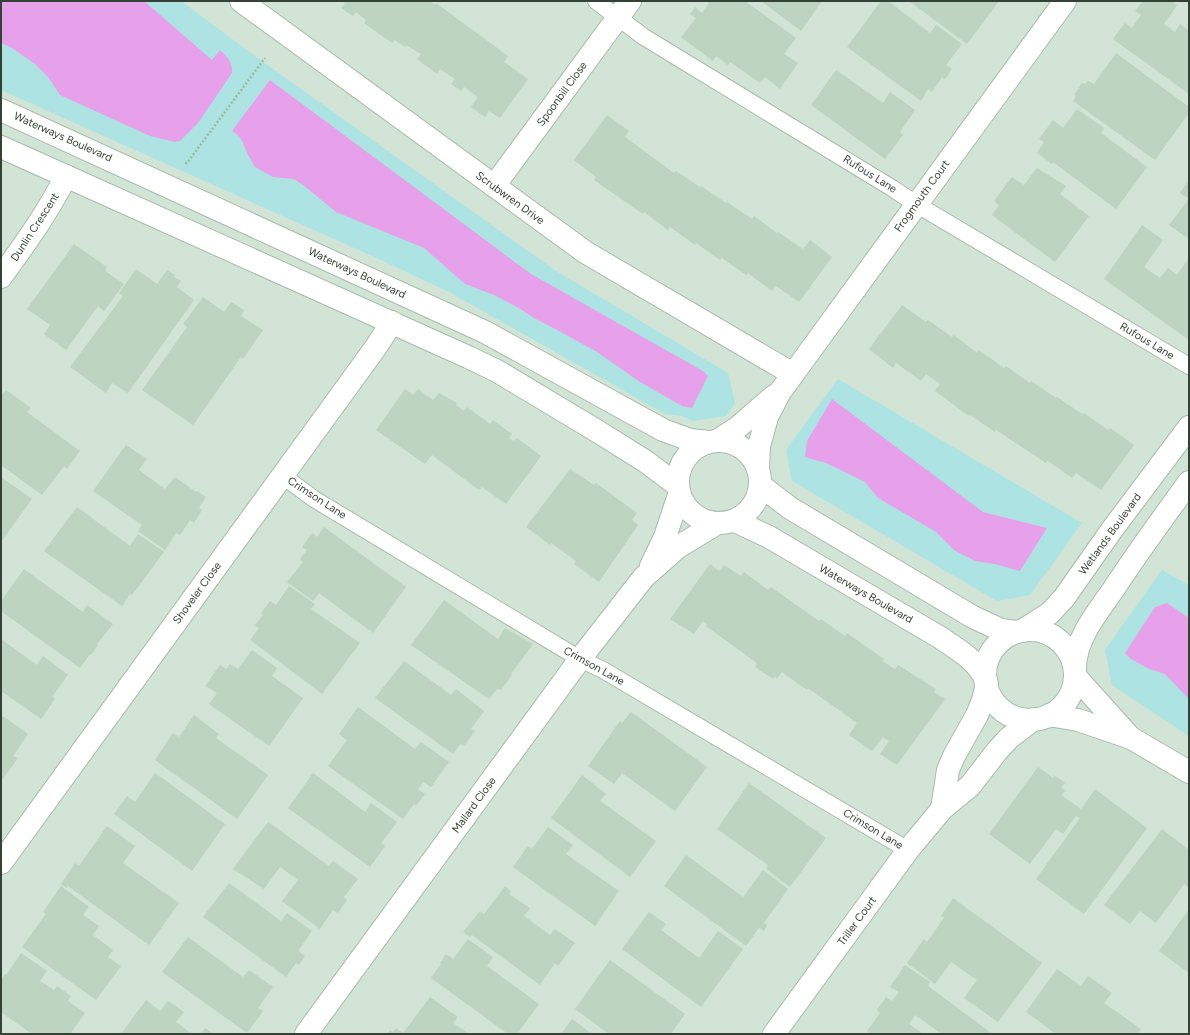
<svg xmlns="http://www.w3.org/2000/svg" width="1190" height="1035" font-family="Figtree,sans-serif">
<rect width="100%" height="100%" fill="#e3f0e6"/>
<rect fill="#d1e4d6" x="1" y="1" width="1188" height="1033"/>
<g fill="#ade3e3">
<polygon points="1,1 181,1 259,59 556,271 728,373 735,403 726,416 693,421 682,416 665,414 449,292 381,260 1,90"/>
<polygon points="838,379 1082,523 1030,595 997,601 792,481 786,450"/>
<polygon points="1162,570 1189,585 1189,736 1112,685 1105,650"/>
</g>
<g fill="#e7a1eb">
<path d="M 1,1 L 144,1 L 212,60 L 220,50 C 227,57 233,62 232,73 L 198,123 L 180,141 L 175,142 L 150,136 L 60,95 L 48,77 L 35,64 L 12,48 L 1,43 Z"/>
<polygon points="270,80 531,274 703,371 708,376 692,408 682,406 640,382 597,352 559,331 534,318 517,307 494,295 465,284 424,248 336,212 303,185 294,179 273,177 255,167 248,155 243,143 239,136 232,131"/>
<polygon points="832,399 983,512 1047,528 1020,571 995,564 975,561 954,550 936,532 878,498 865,482 826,463 805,457 807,441"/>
<polygon points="1167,603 1189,618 1189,699 1165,674 1149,669 1131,659 1125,653 1155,607"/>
</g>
<g fill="#bcd4c0">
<polygon points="341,1 430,1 435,5 436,3 508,56 504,62 528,79 500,118 489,111 485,117 471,107 478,97 464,87 461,91 451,84 455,79 440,69 437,74 417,59 421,54 406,45 405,47 395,40 392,43 364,23 366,20 356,12 353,16 341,8 345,3"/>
<polygon points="706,1 745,1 796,38 784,54 798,63 780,89 765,77 760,83 730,62 728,65 716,56 713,61 681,37 696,18 690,14 695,7 702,13 709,3"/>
<polygon points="761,1 822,1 801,31"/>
<polygon points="881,1 888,1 930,33 936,25 962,44 946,65 952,69 945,79 942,77 932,92 928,89 921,101 847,47"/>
<polygon points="909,1 999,1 967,44"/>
<polygon points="1143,1 1171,1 1177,5 1164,24 1175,32 1180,24 1189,31 1189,94 1113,39 1125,23 1132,28 1141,15 1135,11"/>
<polygon points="1116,53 1189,107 1189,113 1155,160 1073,101 1076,96 1074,95 1082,83 1085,84 1088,81 1094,84"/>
<polygon points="836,70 883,103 890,92 915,110 900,132 903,135 885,159 811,105"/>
<polygon points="1077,109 1104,128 1101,133 1147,167 1116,209 1053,162 1052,164 1037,153 1044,142 1039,139 1053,120 1063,128"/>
<polygon points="607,115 629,131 625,137 674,173 676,171 700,187 701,186 726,203 727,202 752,219 754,216 777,233 778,232 803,249 810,240 832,257 799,302 776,286 772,291 748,273 746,275 722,258 720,260 696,243 695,245 670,227 668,230 644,212 643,214 594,180 596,177 574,160"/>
<polygon points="1037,168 1066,186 1060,194 1089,216 1055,262 992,215 999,205 994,201 1012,177 1024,185"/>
<polygon points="1189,180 1189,199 1180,193"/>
<polygon points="1189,199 1189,239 1169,225"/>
<polygon points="1142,225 1163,240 1144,267 1160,278 1168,268 1177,275 1189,258 1189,340 1104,279"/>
<polygon points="74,244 107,267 105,271 124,284 104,311 98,306 66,350 44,334 50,325 27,309"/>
<polygon points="136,269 157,284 167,270 175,275 174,277 181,281 177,287 194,300 128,393 112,383 106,393 70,367 123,296 119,293"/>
<polygon points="203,297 224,312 231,302 244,310 241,316 263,330 243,359 241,357 193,425 142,390 187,327 183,324"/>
<polygon points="902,305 926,322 928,320 952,337 954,335 977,353 979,350 1004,368 1006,366 1030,383 1031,381 1056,398 1057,397 1082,414 1084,413 1108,430 1110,428 1134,445 1101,490 1076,473 1072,478 1048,461 1046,463 996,430 995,432 970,415 969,416 935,391 940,384 926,374 921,381 896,363 893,368 869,349"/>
<polygon points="405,389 413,395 418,389 433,400 439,393 457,403 456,405 464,411 467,407 490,424 493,420 512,434 509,438 514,441 517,438 541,456 506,504 482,487 479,490 432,455 425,464 376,430"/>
<polygon points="6,390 31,408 27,412 80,451 67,469 64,466 42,495 1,465 1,396"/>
<polygon points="126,445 147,459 139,470 165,489 175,477 196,492 197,491 206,497 199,508 202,510 194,523 190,520 180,535 176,533 165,550 138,531 142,525 93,491"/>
<polygon points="570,469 594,485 596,483 637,513 632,520 638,525 599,582 574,564 576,561 551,543 550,545 526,527"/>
<polygon points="1,477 32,499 1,542"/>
<polygon points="77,507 130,546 138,534 164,552 132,595 130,594 122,606 44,551"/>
<polygon points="324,527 406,587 373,633 319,593 313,601 287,582 303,562 300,559 307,550 302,547 312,533 317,537"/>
<polygon points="710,564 719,571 724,565 741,576 744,572 768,590 771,587 819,621 821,619 845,636 847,633 884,659 882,661 895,669 898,665 936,689 934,692 945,699 897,765 880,754 889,741 883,737 872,751 849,735 857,723 808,688 807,690 782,672 777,679 775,676 773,679 755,667 757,663 754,661 706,626 707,624 703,621 694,634 670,619"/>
<polygon points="24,569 83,612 87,605 113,624 97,644 98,645 91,655 90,654 80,668 1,611 1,601"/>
<polygon points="289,586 315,604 311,609 360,643 322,694 250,640 259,628 255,625 263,615 261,613 270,601 276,605"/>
<polygon points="444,600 498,639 505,628 533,644 511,674 512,675 501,690 497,689 489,699 411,645"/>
<polygon points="1,639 37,665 43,656 68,675 52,697 55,699 41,719 1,691"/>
<polygon points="252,650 277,668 272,676 303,698 269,746 209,704 217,693 205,686 220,665 226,669 230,664 238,669"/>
<polygon points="404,661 451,695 456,689 484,711 471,729 475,731 464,746 460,744 453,754 375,698"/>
<polygon points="358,707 415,749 421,742 449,762 431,787 423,782 418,789 425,794 416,806 414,804 403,819 328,766 347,740 339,734"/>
<polygon points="631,712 707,767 675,811 622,773 614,784 588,766 620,721 622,723"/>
<polygon points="194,715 219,734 216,738 268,775 237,819 155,760 173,733 179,737"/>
<polygon points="3,716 28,734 13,756 18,758 2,780 1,779 1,719"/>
<polygon points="1038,767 1053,778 1054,775 1065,783 1061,787 1065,791 1061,795 1081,809 1095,789 1147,828 1084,914 1036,879 1080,818 1076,816 1063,834 1056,829 1030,864 989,834"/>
<polygon points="155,773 225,824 192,871 114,814 127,796 135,802"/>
<polygon points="313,773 365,812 371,803 397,822 381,843 385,846 370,867 288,808"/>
<polygon points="582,775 606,794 600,801 656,841 630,877 551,818"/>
<polygon points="749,783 826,838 790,887 766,869 768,865 717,829"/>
<polygon points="268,822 329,866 333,861 358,879 344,897 347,900 338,913 333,910 320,929 282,901 298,880 280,867 264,889 233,869"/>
<polygon points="107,826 135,846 123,863 179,903 149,945 68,886 67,888 61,884 75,863 79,866"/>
<polygon points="548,827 573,845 566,854 619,891 595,926 513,867 528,846 532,849"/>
<polygon points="1162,829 1189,850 1189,888 1184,884 1156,923 1140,911 1130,924 1104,905"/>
<polygon points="686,855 743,897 763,870 788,889 764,923 767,925 764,931 759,928 746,946 664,886"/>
<polygon points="229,883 281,921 287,913 312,931 298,951 305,956 299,965 296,963 286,977 203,917"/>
<polygon points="61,886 89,907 83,915 99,926 93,935 113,950 108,957 121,966 96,1000 22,947 46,914 43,912"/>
<polygon points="505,886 511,891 509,894 530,908 524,916 550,935 555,929 575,943 558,966 555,963 540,985 472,935 470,937 463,932 480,911 484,914"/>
<polygon points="953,898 1042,963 998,1022 964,998 977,980 951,962 935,984 907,963 924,939 927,942 944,918 941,916"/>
<polygon points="1189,909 1189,973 1159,951"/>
<polygon points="649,912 666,924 661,930 699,958 718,931 743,949 701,1007 622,949"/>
<polygon points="188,937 243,977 249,970 273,987 258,1008 263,1011 247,1033 162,972"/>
<polygon points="468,939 493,957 487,966 539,1004 517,1034 508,1034 431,978 441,964 440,963 446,954 453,959"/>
<polygon points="21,953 47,971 40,981 54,990 57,986 71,996 68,1001 85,1013 70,1034 32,1034 1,1012 1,980 5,974 7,974"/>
<polygon points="610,960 685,1014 671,1034 609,1034 575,1009"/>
<polygon points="905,965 930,982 928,986 990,1032 989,1034 942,1034 915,1015 909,1024 922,1033 921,1034 871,1034 867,1031 880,1013 877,1010 886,997 892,1001 899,992 890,987"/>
<polygon points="1057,969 1081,986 1088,976 1112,993 1104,1003 1141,1029 1138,1034 1056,1034 1026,1012"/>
<polygon points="430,997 458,1017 453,1023 469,1034 387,1034 390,1030 393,1032 396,1028 403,1033"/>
<polygon points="146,1000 160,1011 168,1001 184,1012 176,1022 192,1034 121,1034"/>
<polygon points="572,1019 592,1034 561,1034"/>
<polygon points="205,1028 213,1034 201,1034"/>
</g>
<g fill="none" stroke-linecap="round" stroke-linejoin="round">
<defs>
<g id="lane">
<polyline points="596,1 644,37 892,188 916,204 1189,366"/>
<polyline points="283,476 314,499 580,659 603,670 908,850"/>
</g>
<g id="street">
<polyline points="241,1 585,252 793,374"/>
<polyline points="1,110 485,332 663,430 690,440 709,442"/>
<polyline points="1,147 468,357 497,371 597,431 645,461 677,485"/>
<polyline points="494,186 630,1"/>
<path d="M 1,277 C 25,244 48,212 66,176"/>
<circle cx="719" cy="482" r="41"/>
<polyline points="717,441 737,428 774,396"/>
<polyline points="758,468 759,446 767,417 780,392 1065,1"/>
<polyline points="760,485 790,508 973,617 1001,630 1017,632"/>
<path d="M 735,521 L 769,537 L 941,638 C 958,650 977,660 986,680"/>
<polyline points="651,566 665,537 679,495"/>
<circle cx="1030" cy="675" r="45"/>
<polyline points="1022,631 1050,613 1064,598 1111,531 1189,427"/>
<path d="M 1075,668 C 1075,639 1097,613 1113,590 C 1137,553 1163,518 1189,482"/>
<polyline points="1075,676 1128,735"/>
<polyline points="1049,715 1078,720 1131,738 1189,772"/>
<polyline points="942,809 948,770 954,756 977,715 983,700 987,684"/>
<polyline points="1,863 376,347 392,322"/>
<polyline points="306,1034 580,659 644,577 678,547 716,524"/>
<polyline points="774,1034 908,850 942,809 970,786 997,751 1009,738 1034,719"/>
</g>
</defs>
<use href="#lane" stroke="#a6bbab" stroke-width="18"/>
<use href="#street" stroke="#a6bbab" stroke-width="24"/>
<polyline stroke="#98bc9f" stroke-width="2.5" stroke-dasharray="2 2" stroke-linecap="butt" points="185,163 187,163 265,58"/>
<use href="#lane" stroke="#fff" stroke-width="16"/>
<use href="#street" stroke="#fff" stroke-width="22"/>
</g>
<g text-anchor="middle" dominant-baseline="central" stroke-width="3" stroke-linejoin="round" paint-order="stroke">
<g font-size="11" fill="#344236" stroke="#fff">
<text transform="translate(562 94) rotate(-54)">Spoonbill Close</text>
<text transform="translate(63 137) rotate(24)">Waterways Boulevard</text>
<text transform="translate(870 174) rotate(32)">Rufous Lane</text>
<text transform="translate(922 196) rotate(-54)">Frogmouth Court</text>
<text transform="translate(510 198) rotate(36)">Scrubwren Drive</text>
<text transform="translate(35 227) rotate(-57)">Dunlin Crescent</text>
<text transform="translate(357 273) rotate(25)">Waterways Boulevard</text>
<text transform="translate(1147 341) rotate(31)">Rufous Lane</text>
<text transform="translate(317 498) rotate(33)">Crimson Lane</text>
<text transform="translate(1110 534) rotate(-54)">Wetlands Boulevard</text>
<text transform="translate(197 593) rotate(-54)">Shoveler Close</text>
<text transform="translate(866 594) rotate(30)">Waterways Boulevard</text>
<text transform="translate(594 666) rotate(29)">Crimson Lane</text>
<text transform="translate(474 805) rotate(-54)">Mallard Close</text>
<text transform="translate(873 829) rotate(31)">Crimson Lane</text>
<text transform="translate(857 921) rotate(-54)">Triller Court</text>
</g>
</g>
<rect width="1190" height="1035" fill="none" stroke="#344236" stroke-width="4"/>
</svg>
